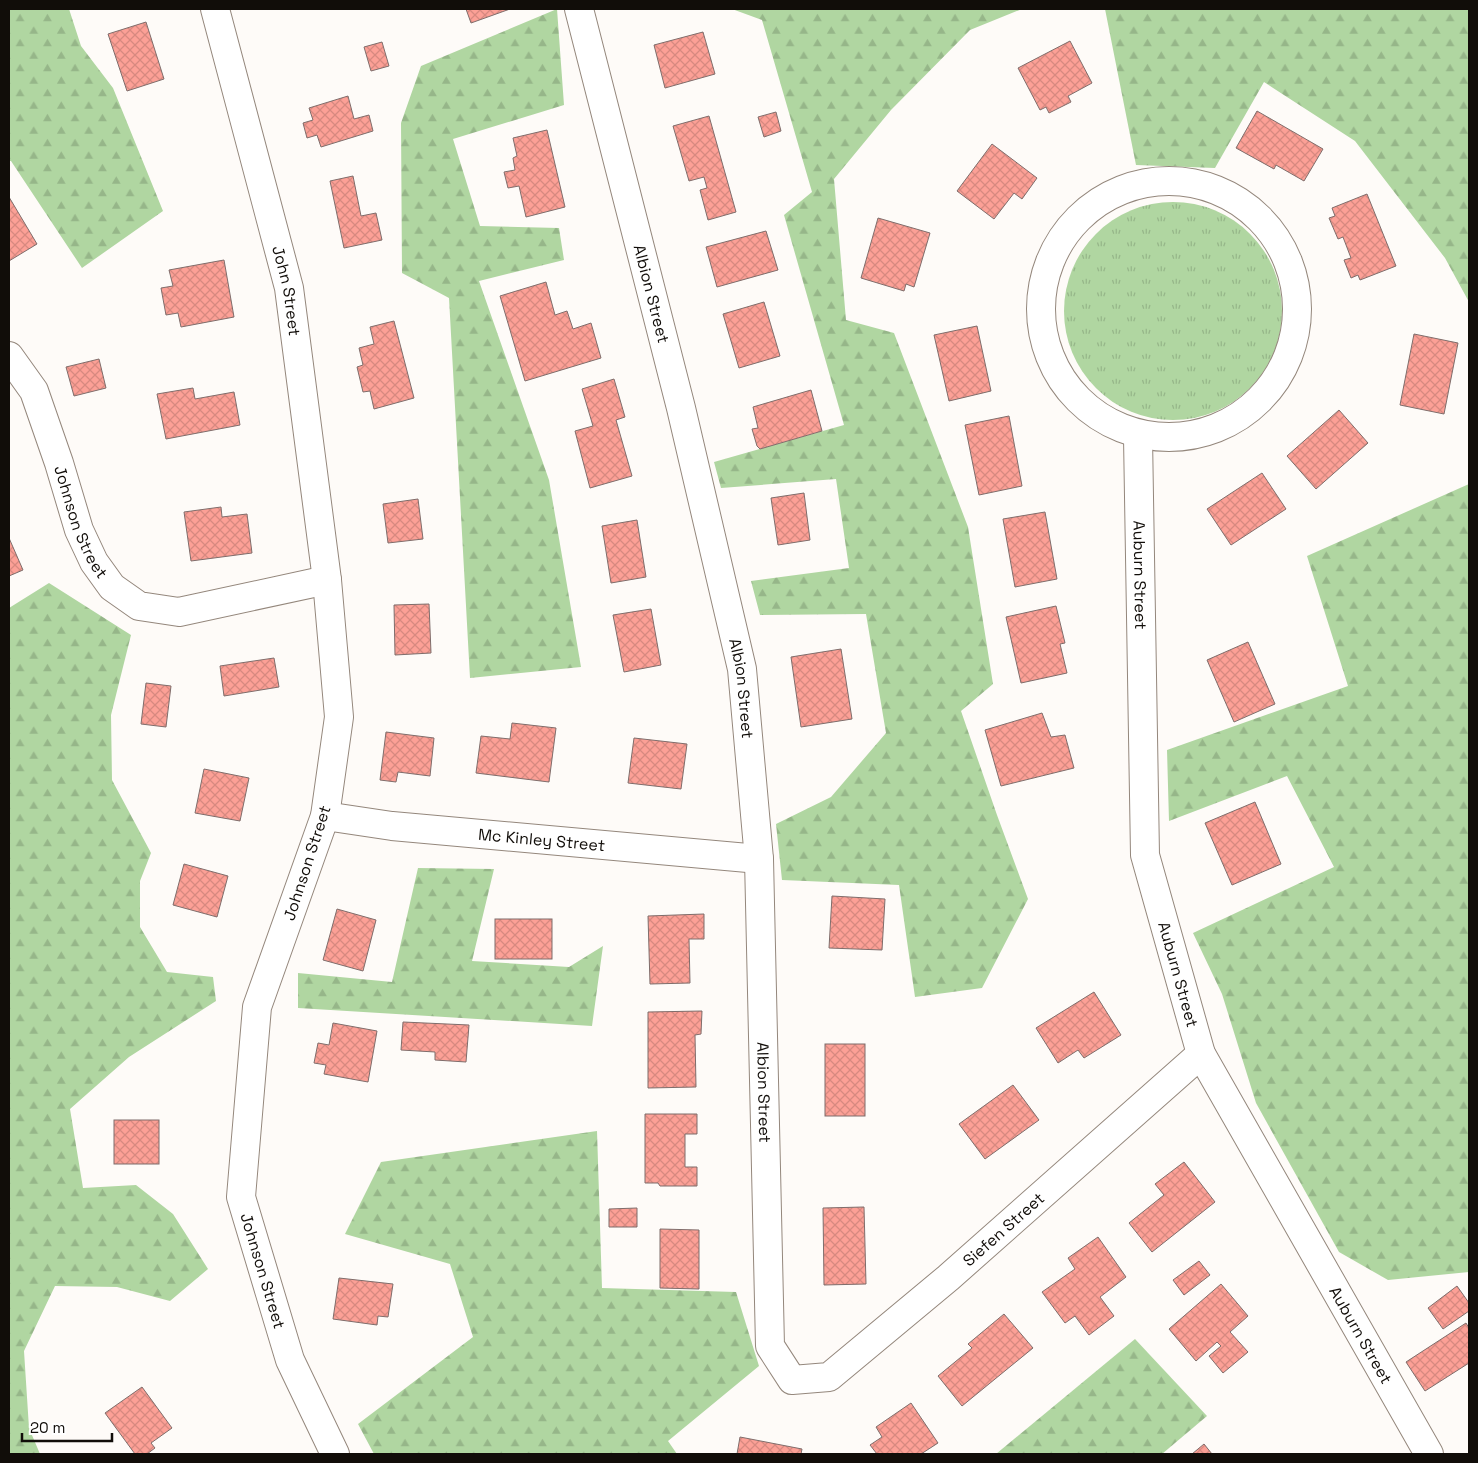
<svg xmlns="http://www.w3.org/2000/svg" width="1478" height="1463" font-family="'Space Grotesk',sans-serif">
<defs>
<pattern id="grass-tufts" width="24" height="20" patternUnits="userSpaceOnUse" patternTransform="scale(1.25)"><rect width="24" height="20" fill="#b0d6a1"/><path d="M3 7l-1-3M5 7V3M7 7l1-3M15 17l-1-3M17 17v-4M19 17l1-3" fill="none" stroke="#96b689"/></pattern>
<pattern id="forest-firs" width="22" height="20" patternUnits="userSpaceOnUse" patternTransform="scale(1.25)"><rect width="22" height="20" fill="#b0d6a1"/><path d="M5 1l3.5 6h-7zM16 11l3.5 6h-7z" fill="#96b689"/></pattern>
<pattern id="building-cross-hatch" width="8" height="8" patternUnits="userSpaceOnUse" patternTransform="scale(1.25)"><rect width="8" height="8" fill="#fca096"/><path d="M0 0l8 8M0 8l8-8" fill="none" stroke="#d78980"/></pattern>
</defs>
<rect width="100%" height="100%" fill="#fefbf8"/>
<circle fill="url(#grass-tufts)" cx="1173" cy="311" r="109"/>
<g fill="url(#forest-firs)">
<polygon points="9,9 69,9 81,46 113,88 163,211 82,268 11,161 9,161"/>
<polygon points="557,9 564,105 453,139 480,226 559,228 564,260 479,281 549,480 581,667 470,678 449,298 402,273 401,123 421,66"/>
<polygon points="732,9 1022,9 970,30 891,110 834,179 846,320 894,333 968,527 993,684 961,711 997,815 1028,899 982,988 915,997 899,885 782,880 776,824 831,797 886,733 866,614 760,615 751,581 849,568 836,479 721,488 714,462 844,425 784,215 812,192 762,20"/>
<polygon points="1105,9 1469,9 1469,302 1445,258 1355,141 1264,82 1215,168 1136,165"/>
<polygon points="1469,484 1469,1272 1388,1280 1339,1252 1256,1103 1222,994 1193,933 1334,867 1287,776 1169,821 1167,750 1348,686 1307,556"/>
<polygon points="49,583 131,635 111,715 112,780 151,853 140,881 140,927 167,972 213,977 216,1001 129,1057 70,1109 83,1188 136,1185 173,1214 208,1269 170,1301 117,1287 55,1286 24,1351 29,1428 40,1454 9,1454 9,608"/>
<polygon points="418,868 494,869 472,961 569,967 603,946 592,1026 298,1008 298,973 392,982"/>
<polygon points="597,1131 602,1288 736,1292 759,1366 668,1441 677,1454 374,1454 358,1424 473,1337 450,1264 345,1234 381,1162"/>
<polygon points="1135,1339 1207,1416 1162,1454 996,1454"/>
</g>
<g fill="url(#building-cross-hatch)" stroke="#7f6d6b">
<polygon points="466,9 510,9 471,23"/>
<polygon points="146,22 164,79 127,91 108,34"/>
<polygon points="703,32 715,74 665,88 654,45"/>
<polygon points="1070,41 1092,83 1068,96 1071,102 1049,113 1046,107 1040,110 1018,68"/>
<polygon points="382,42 389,66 371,71 364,47"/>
<polygon points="348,96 354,119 369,115 373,131 321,147 317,135 307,138 303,123 313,120 309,108"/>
<polygon points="1257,111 1323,149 1304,181 1276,165 1274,169 1236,148"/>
<polygon points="776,112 781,131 764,137 758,117"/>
<polygon points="709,116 736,212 708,220 700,190 707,188 704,177 689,181 673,126"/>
<polygon points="547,130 565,207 526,217 519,186 508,188 504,172 515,170 513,158 517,156 513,138"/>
<polygon points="992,144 1037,178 1022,199 1014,193 994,219 957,191"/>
<polygon points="353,176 361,216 376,213 382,240 344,248 330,181"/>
<polygon points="1367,194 1396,266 1360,280 1358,275 1351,278 1344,260 1351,258 1343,237 1338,239 1329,218 1335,216 1332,208"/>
<polygon points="9,197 37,244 9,261"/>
<polygon points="878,218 930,233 914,287 906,284 904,291 861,278"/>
<polygon points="766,231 778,270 717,287 706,247"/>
<polygon points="224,260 234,317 181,327 178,313 166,315 161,288 173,286 169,270"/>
<polygon points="546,282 555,315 567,311 573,329 591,323 601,358 525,381 500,296"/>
<polygon points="764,302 780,356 739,368 723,314"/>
<polygon points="394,321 414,398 374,409 370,391 363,392 357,367 363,365 359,348 374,344 370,327"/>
<polygon points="977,326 991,391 949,401 934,335"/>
<polygon points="1414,334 1458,343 1444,414 1400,405"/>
<polygon points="99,359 106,388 74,396 66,367"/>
<polygon points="614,379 625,417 616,420 632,476 590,488 575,431 593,426 582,389"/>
<polygon points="193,388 195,399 234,392 240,425 166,439 157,394"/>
<polygon points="811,390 822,431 760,449 757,446 752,429 758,428 753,407"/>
<polygon points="1339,410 1368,443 1316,489 1287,456"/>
<polygon points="1009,416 1022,486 979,495 965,425"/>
<polygon points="1262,473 1286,509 1231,545 1207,509"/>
<polygon points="804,493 810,540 778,545 771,498"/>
<polygon points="418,499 423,539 388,543 383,504"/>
<polygon points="221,507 222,517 247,514 252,553 191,561 184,512"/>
<polygon points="1045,512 1057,579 1015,587 1003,519"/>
<polygon points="637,520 646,577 611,583 602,526"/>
<polygon points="9,538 23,570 9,576"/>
<polygon points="429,604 431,653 395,655 394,605"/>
<polygon points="1056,606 1065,643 1060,644 1067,673 1021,683 1006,617"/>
<polygon points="651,609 661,665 624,672 613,615"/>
<polygon points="1248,642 1275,704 1234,722 1207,660"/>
<polygon points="841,649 852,719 801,727 791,657"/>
<polygon points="274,658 279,687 224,696 220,666"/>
<polygon points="146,683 171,686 166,727 141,724"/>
<polygon points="1042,713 1051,737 1065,735 1074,768 1001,786 985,730"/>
<polygon points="512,723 556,728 549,782 476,773 481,736 510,739"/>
<polygon points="386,732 434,738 430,776 398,772 396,782 380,780"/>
<polygon points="634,738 687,744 681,789 628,783"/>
<polygon points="204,769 249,778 240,821 195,813"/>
<polygon points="1255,802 1281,864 1232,885 1205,823"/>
<polygon points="184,864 228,876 217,917 173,905"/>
<polygon points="832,896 885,899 882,950 829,948"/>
<polygon points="337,909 376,920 363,971 323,960"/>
<polygon points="704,914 704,939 689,939 690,983 650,984 648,916"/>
<rect x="495" y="919" width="57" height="40"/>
<polygon points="1094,992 1121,1035 1084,1058 1078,1050 1058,1063 1036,1028"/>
<polygon points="702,1011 701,1034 695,1035 696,1087 648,1088 648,1012"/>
<polygon points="403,1022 469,1025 466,1062 435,1060 435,1052 401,1050"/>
<polygon points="333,1023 377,1031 368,1082 324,1074 326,1065 314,1063 318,1043 329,1045"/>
<rect x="825" y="1044" width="40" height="72"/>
<polygon points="1013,1085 1039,1120 985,1159 959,1124"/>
<polygon points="645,1114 697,1114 697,1134 685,1134 685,1167 697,1167 697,1186 660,1186 658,1183 645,1183"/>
<rect x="114" y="1120" width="45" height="44"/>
<polygon points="1184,1162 1215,1202 1152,1252 1129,1223 1164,1195 1155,1184"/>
<polygon points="864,1207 866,1284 824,1285 823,1208"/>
<polygon points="637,1208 637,1227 609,1227 609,1209"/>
<polygon points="660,1229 699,1230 699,1289 660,1288"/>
<polygon points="1098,1237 1126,1277 1100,1297 1114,1316 1089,1335 1075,1316 1065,1323 1042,1292 1075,1269 1068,1258"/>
<polygon points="1199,1261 1210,1275 1184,1295 1173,1280"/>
<polygon points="339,1278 393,1284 388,1317 378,1316 377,1325 333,1319"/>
<polygon points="1221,1284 1248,1316 1230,1332 1248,1352 1223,1373 1209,1356 1221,1346 1217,1342 1196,1361 1169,1329"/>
<polygon points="1457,1286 1469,1303 1469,1311 1443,1329 1428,1308"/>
<polygon points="1004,1314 1033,1348 962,1406 938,1376 972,1348 968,1344"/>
<polygon points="1466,1323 1469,1328 1469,1363 1425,1391 1406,1362"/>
<polygon points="142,1387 172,1428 151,1443 155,1448 147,1454 135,1454 105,1413"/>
<polygon points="911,1403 938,1443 921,1454 877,1454 870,1445 882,1437 876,1427"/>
<polygon points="740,1437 802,1449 801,1454 737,1454"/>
<polygon points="1204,1444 1212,1454 1192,1454"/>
</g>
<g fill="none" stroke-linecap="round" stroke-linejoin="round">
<defs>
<g id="minor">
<path id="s1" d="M 215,9 L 289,288 L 327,580 L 339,717 L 325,816 L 257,1007 L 241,1197 L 290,1360 L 335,1454"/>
<path id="s2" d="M 579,9 L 681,408 L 742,669 L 759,859 L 770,1346 L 792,1380 L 829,1377 L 948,1278 L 1201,1054"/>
<circle cx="1169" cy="309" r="128"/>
<path id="s3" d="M 9,356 L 34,391 L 59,463 L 79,530 L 94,562 L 112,587 L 139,606 L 179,612 L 327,580"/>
<path id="s4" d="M 1138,437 L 1145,855 L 1201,1054 L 1429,1454"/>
<path id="s5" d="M 325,816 L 392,826 L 759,859"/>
</g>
</defs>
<use href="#minor" stroke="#94877c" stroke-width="30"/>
<use href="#minor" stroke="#fff" stroke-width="28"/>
</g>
<g text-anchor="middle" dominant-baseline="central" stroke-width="4" stroke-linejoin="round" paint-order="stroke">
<g font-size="16" fill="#110d09" stroke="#fff">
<text stroke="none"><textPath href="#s1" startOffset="291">John Street</textPath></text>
<text stroke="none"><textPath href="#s2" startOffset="294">Albion Street</textPath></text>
<text stroke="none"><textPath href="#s3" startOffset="182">Johnson Street</textPath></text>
<text stroke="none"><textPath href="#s4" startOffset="138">Auburn Street</textPath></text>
<text stroke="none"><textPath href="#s2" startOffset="699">Albion Street</textPath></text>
<text stroke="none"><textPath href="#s5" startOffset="218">Mc Kinley Street</textPath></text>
<text transform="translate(307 863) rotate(-72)">Johnson Street</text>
<text stroke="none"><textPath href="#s4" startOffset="542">Auburn Street</textPath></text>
<text stroke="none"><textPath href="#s2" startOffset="1104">Albion Street</textPath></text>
<text stroke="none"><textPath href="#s2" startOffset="1664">Siefen Street</textPath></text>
<text stroke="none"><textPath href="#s1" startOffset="1291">Johnson Street</textPath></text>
<text stroke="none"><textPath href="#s4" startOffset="948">Auburn Street</textPath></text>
</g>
</g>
<rect width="1478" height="1463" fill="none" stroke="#110d09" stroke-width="20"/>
<path d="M22 1433v8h90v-8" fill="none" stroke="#110d09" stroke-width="2.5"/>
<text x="30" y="1433" font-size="15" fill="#110d09" stroke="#ffffff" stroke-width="4" paint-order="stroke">20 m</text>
</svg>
